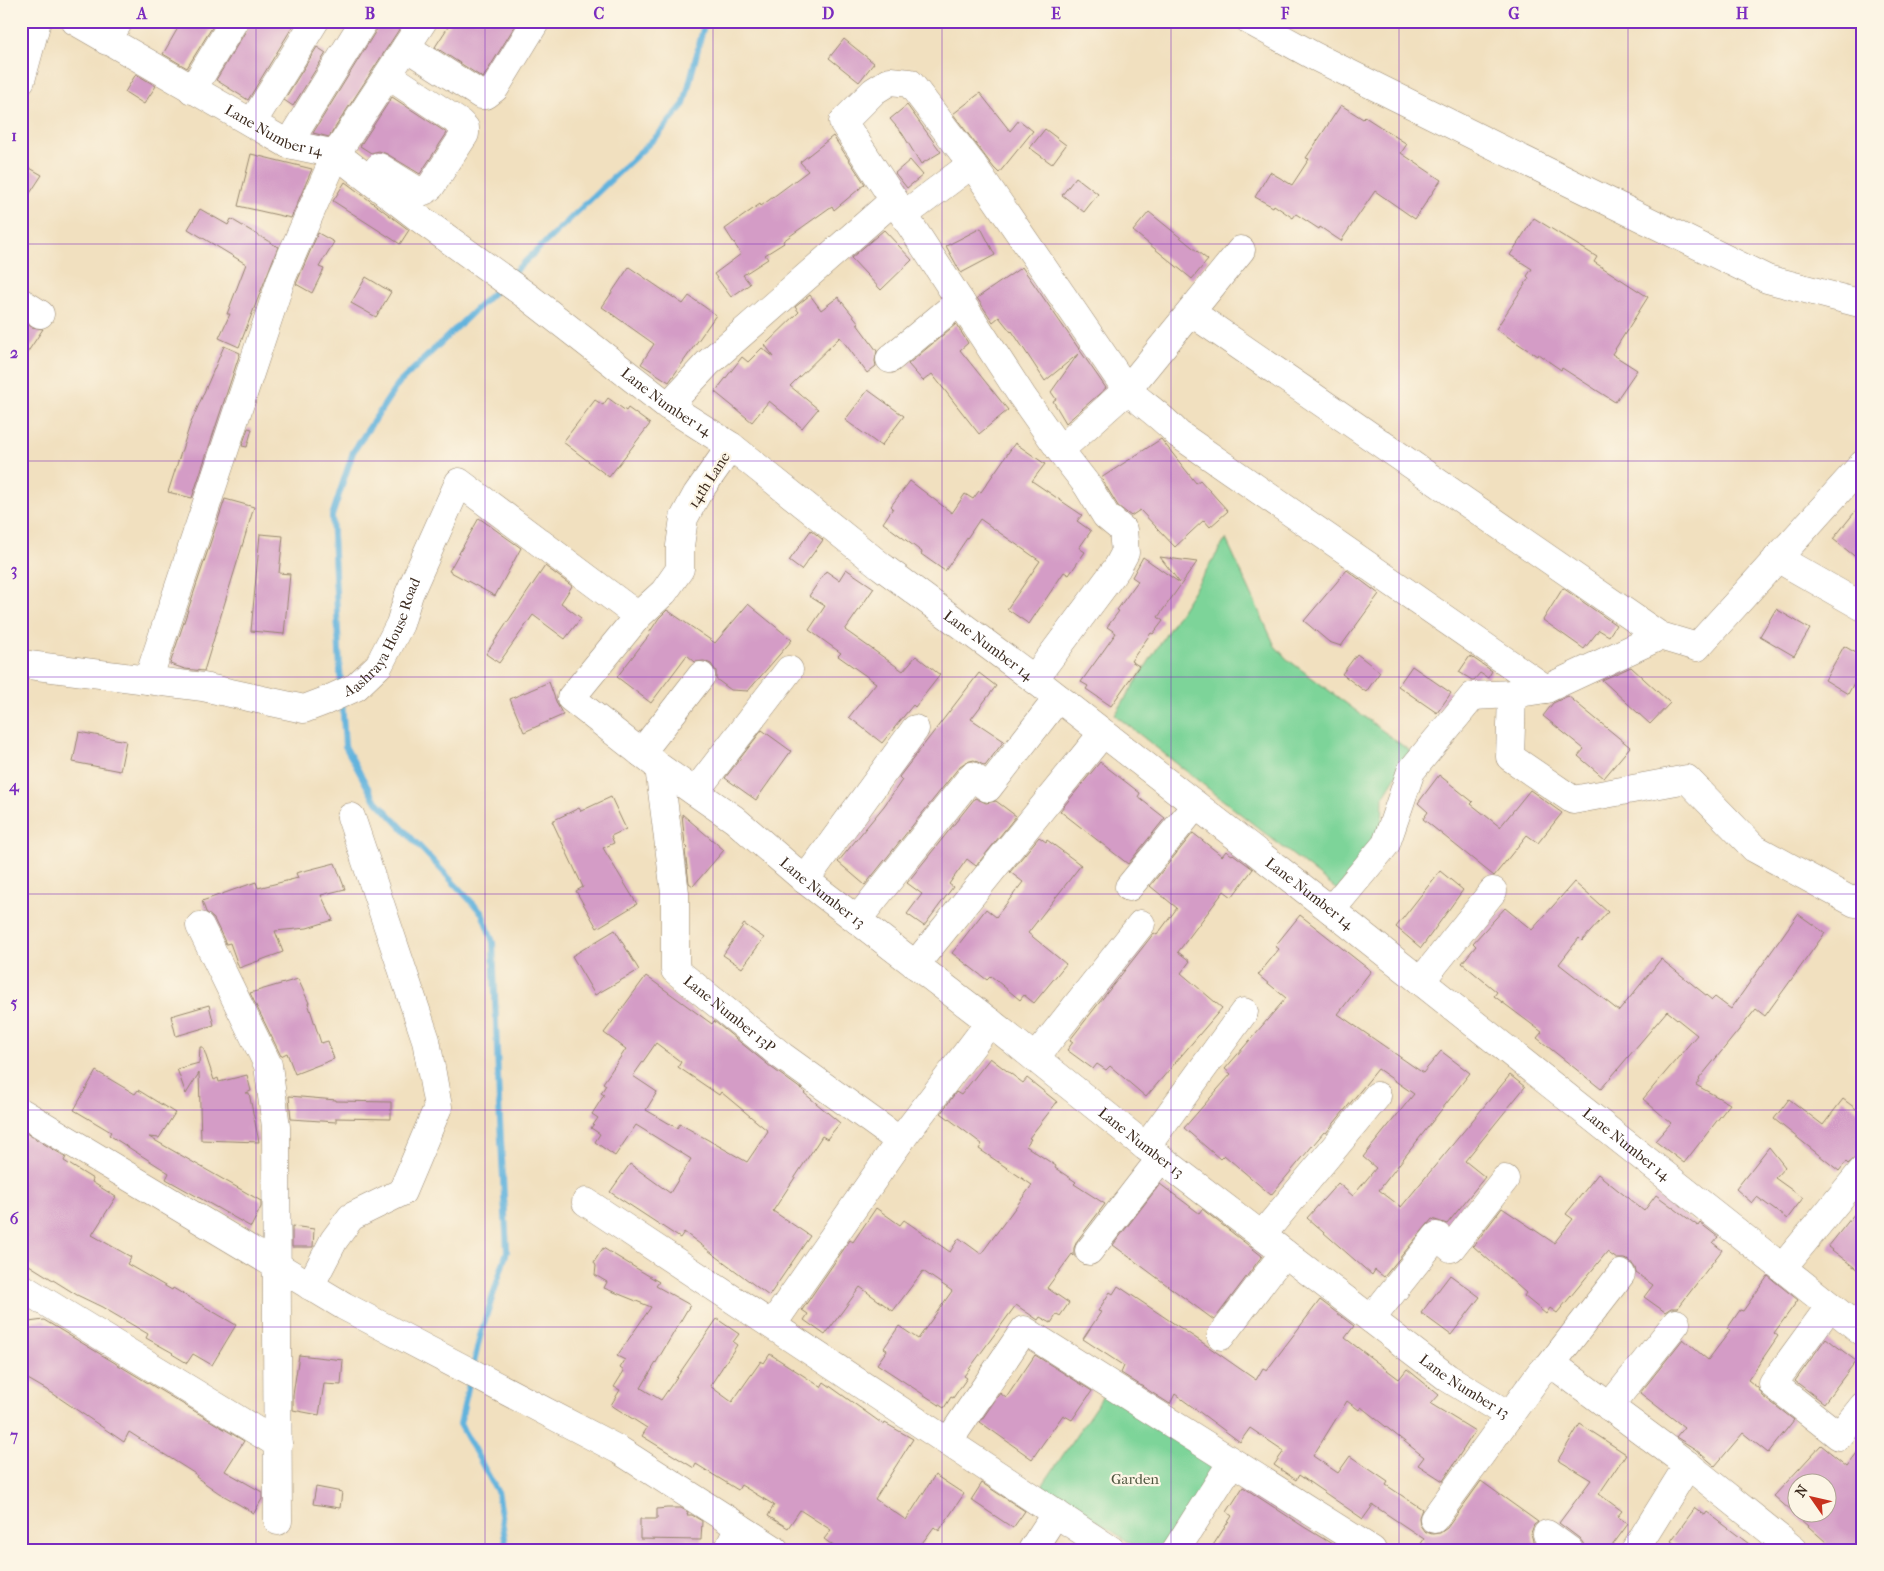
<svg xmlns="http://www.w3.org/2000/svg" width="1884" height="1571" font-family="'IM FELL French Canon',serif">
<rect width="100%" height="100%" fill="#fcf5e5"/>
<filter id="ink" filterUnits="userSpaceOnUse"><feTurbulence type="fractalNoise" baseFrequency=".02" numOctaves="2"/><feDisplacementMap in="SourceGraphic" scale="10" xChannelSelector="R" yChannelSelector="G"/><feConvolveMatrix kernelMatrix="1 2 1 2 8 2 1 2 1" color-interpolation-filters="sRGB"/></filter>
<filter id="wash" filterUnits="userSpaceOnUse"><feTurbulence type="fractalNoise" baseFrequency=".0096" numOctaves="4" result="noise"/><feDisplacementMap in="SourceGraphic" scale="20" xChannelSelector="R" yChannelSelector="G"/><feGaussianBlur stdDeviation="1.12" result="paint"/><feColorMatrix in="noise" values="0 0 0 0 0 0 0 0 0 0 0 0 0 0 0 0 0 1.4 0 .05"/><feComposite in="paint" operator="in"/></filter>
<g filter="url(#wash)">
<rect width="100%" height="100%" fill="#f1e0bf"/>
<g fill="#7dd499" stroke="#5c7f5c">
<polygon points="1226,539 1275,646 1287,659 1411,752 1383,797 1382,834 1337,890 1115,715"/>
<polygon points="1105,1393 1212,1461 1213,1474 1163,1550 1141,1550 1042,1486"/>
</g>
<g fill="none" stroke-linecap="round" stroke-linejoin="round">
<g stroke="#62b3dd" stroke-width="6">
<polyline points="511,275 658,135 684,104 705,21"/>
<polyline points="341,688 332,516 353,452 398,384 500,286"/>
<polyline points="342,700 345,746 373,797 482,913 493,942 499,1103 507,1251 480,1336 473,1367"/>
<polyline points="470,1379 460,1424 497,1491 507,1550"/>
</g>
</g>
<g id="blocks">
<g fill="#d49cc6" fill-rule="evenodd">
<polygon points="182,21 216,21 187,68 163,54"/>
<polygon points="250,21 296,21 248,100 216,80 247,29"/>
<polygon points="380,21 388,21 400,28 329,137 313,133 377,29"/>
<polygon points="452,21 518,21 483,78 435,47"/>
<polygon points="844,39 874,63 859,82 829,58"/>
<polygon points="317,47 326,53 293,106 284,100"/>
<polygon points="136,74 156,86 144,104 125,92"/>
<polygon points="980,93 1010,131 1019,120 1033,131 999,173 994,168 953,114"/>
<polygon points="392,97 447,133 420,174 387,154 379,151 371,153 360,146"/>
<polygon points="907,105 941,152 921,164 902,133 890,119"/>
<polygon points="1341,105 1363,119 1365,117 1407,144 1401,153 1441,180 1415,219 1375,191 1341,241 1320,227 1319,229 1296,214 1293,218 1274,205 1273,207 1255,197 1270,172 1292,185 1309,159 1306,158"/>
<polygon points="1045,129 1066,145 1052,164 1030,148"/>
<polygon points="833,136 865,184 834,210 832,206 783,241 784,243 765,255 768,259 743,275 750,284 731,297 714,274 741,254 725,229 760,204 761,206 808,171 800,162"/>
<polygon points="251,154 312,169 291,218 238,206"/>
<polygon points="910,160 923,175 907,188 895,173"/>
<polygon points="21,163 42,175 21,207"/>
<polygon points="1076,177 1098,194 1084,212 1062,195"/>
<polygon points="345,182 409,230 400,244 333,201"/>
<polygon points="200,209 228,225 231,219 278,247 239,347 219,338 230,314 227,314 246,264 188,229"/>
<polygon points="1149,212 1208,260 1192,279 1133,231"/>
<polygon points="1534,218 1597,257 1594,262 1648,297 1612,354 1637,370 1615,402 1562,368 1561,370 1538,354 1537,356 1496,329 1529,278 1527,276 1532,269 1510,255"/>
<polygon points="981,228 995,255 961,273 946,246"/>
<polygon points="884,230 912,260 881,290 851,258"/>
<polygon points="318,233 334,242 319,267 324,269 312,293 296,284"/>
<polygon points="629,267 683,304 689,296 716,315 669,382 641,364 654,344 602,307"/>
<polygon points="1022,267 1106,388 1066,423 1053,401 1056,399 1051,392 1078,354 1045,381 1012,331 1011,332 999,317 993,322 977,298"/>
<polygon points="366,277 391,292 376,317 351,303"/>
<polygon points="810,295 821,310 838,297 859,323 857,324 877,351 875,361 876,366 867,373 840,337 790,386 818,409 802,428 769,401 752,422 715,392 742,357 748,362 762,348 774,357 765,345 799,312 795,307"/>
<polygon points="21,321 32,327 43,329 21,362"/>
<polygon points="956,324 968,343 960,350 1008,410 979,434 932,374 923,381 908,364"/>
<polygon points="224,346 240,353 192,498 168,492 190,425"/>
<polygon points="868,390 904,416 881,446 845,420"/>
<polygon points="608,398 626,411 628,408 650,424 609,477 563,442 595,400 603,405"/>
<polygon points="248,428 252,429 247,447 242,446"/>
<polygon points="1161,439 1196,483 1200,480 1228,511 1210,527 1204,520 1175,547 1140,510 1131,516 1118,506 1101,478"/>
<polygon points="1015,443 1045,464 1032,481 1082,515 1077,521 1091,531 1079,548 1085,552 1069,575 1064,572 1029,624 1007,609 1040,561 980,519 945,571 921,554 922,552 883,523 893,508 891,506 910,481 952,513 965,494 973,499 979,491 981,492"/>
<polygon points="225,499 254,507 204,671 185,669 170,664"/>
<polygon points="1863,502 1863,563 1833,539"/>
<polygon points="479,518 521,548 495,596 449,571"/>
<polygon points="811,530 823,540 801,570 789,561"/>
<polygon points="260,534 283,536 279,573 290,574 284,634 251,631"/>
<polygon points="1143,557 1180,583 1160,557 1197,562 1158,617 1163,621 1153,634 1151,633 1131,661 1139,666 1111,706 1086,689 1088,686 1081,682 1116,633 1107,627 1119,611 1117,610 1138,581 1132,577"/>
<polygon points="545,566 572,586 561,603 581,618 565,639 533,615 499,663 486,654"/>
<polygon points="846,569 874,588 845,630 903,671 916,656 940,675 915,707 913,705 882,743 849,717 876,683 838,656 841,653 809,630 825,606 809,596 826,571 839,580"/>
<polygon points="1347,570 1379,594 1341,646 1329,642 1304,621"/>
<polygon points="1563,588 1616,625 1609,636 1599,630 1584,649 1543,620"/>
<polygon points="748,604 792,640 748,691 731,690 716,679 716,671 711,664 704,661 695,662 687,655 651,703 617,677 650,634 649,633 659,618 667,610 715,643"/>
<polygon points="1776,609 1810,629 1794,656 1760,636"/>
<polygon points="1844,646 1863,657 1863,689 1854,683 1848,694 1825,680"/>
<polygon points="1357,654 1380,672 1366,692 1342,674"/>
<polygon points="1470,656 1492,671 1488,678 1480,673 1474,680 1472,680 1459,672"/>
<polygon points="1412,666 1451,693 1437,713 1398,686"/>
<polygon points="1631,667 1670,703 1650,724 1602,680"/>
<polygon points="979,673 996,686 971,719 1004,741 985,766 974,760 966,762 960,766 865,885 838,862 884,806 902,780 899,777"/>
<polygon points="549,682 557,704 563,715 524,732 510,699"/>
<polygon points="1568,696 1630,747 1604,778 1578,756 1584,749 1543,716 1553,703"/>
<polygon points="762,730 791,751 756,800 725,778"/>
<polygon points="79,732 126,741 120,771 73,762"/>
<polygon points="1100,762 1140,793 1138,797 1165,818 1128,864 1060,811"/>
<polygon points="1439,775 1473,802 1471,804 1500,827 1530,790 1562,813 1538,843 1527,835 1494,876 1423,819 1428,812 1418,803"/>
<polygon points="611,797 626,829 611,836 614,843 603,848 637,904 597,928 576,891 583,887 552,821 579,808 581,811"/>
<polygon points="975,798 986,803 996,801 1016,816 976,866 967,859 949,884 953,887 924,926 907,914 922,894 907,883"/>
<polygon points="682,814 724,850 693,886 689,883 685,851 688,848 685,845"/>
<polygon points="1193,833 1222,856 1226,851 1232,855 1233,854 1253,869 1232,897 1224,891 1178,952 1190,961 1181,973 1222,1008 1146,1097 1110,1066 1106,1070 1097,1064 1093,1069 1067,1050 1073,1042 1070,1040 1154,933 1157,935 1177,908 1150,886"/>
<polygon points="1039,837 1046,842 1047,840 1081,865 1028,933 1066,964 1034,1003 1024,995 1020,1000 991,976 987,980 952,953 986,909 996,917 1023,882 1010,872"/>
<polygon points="335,863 345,889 321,895 333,920 307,928 275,931 283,952 239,968 230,943 226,944 214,919 206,912 202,901 256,882 258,888 298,878 296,873"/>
<polygon points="1440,871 1463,890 1421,948 1396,927"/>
<polygon points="1574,882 1608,912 1582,941 1579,938 1559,964 1619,1011 1661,959 1712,1000 1715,997 1731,1009 1798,914 1825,933 1765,1016 1756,1009 1699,1079 1700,1080 1696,1085 1730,1104 1684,1163 1655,1141 1671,1123 1643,1099 1697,1035 1667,1011 1601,1089 1537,1038 1542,1032 1494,996 1497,992 1462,963 1476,946 1473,943 1505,908 1532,930"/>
<polygon points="1300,915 1371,971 1338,1014 1423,1073 1441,1051 1470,1073 1379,1190 1401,1207 1510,1075 1525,1087 1465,1161 1485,1177 1447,1224 1432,1219 1384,1277 1375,1270 1372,1275 1307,1218 1338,1183 1353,1196 1376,1168 1363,1157 1414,1094 1378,1069 1326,1133 1324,1132 1271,1195 1224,1155 1220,1159 1184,1128 1231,1074 1225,1069 1286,998 1258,975 1279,949 1275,946"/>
<polygon points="744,924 764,938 742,968 723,955"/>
<polygon points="615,930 639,970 595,995 572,956"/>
<path d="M 646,976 L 712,1024 L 714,1021 L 772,1068 L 805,1092 L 804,1093 L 840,1123 L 827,1139 L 822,1136 L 773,1211 L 810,1236 L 769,1296 L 684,1232 L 680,1238 L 610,1192 L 630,1164 L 670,1193 L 691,1159 L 636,1125 L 615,1156 L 595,1142 L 600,1134 L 591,1128 L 598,1118 L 592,1114 L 604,1095 L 601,1093 L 606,1085 L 603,1083 L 626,1049 L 604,1033 ZM 656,1043 L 681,1062 L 678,1067 L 719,1095 L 721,1092 L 768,1131 L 747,1162 L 680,1124 L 677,1128 L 646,1110 L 657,1092 L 633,1076 Z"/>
<polygon points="298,979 309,1003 308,1003 321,1043 328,1041 334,1059 295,1074 287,1053 281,1056 250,993"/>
<polygon points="209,1005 214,1025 176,1036 171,1016"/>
<polygon points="200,1047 203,1047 214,1080 218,1078 219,1082 247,1075 251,1091 246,1093 249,1093 259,1142 201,1140 199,1073 186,1094 177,1069 199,1063"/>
<polygon points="990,1058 1023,1083 1027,1078 1057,1102 1029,1138 1031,1139 1026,1146 1056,1166 1055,1168 1076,1182 1074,1184 1105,1204 1077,1241 1074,1248 1074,1256 1072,1254 1047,1288 1069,1303 1060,1316 1057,1314 1051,1323 1040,1317 1038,1320 1016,1305 964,1376 967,1378 953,1398 951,1397 944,1408 877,1364 887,1350 884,1348 899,1326 918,1339 952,1291 923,1271 893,1311 860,1287 825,1335 804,1320 808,1314 802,1310 850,1240 853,1242 876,1208 900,1225 904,1220 950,1252 959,1238 981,1254 1032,1185 979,1149 982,1144 941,1113 956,1092 961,1095"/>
<polygon points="96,1071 135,1094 138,1090 175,1113 159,1138 149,1137 261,1201 261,1207 251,1227 166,1179 169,1173 109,1135 111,1132 74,1110"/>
<polygon points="289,1096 336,1100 336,1101 391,1102 391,1119 336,1118 336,1122 291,1119"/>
<polygon points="1789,1099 1823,1125 1843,1099 1863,1114 1863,1155 1857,1156 1848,1164 1846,1162 1839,1171 1774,1119"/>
<polygon points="26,1133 66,1157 64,1161 93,1179 92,1182 116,1197 92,1235 131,1257 127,1264 172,1290 173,1288 195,1301 236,1325 212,1365 193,1354 187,1363 172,1354 173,1353 146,1338 148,1334 102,1307 77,1295 21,1260 21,1141"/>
<polygon points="1769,1147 1785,1167 1775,1178 1803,1198 1787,1219 1757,1197 1752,1203 1736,1189"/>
<polygon points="1598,1174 1644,1211 1656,1195 1698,1226 1700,1223 1718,1237 1713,1243 1722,1250 1678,1308 1671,1308 1665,1312 1644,1297 1653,1285 1636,1273 1635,1268 1630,1261 1624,1259 1617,1259 1607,1252 1557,1313 1550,1308 1546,1314 1524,1296 1526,1293 1473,1246 1502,1208 1554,1243 1573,1219 1566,1214"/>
<polygon points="1160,1184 1199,1213 1202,1209 1262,1256 1214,1320 1113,1245"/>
<polygon points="1863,1203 1863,1274 1828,1247"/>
<polygon points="292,1226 314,1229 313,1247 292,1247"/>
<polygon points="603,1248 659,1282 656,1286 690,1305 641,1388 661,1400 717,1319 739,1334 733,1342 737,1345 710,1386 732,1402 761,1361 764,1363 770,1354 821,1387 824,1382 884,1425 885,1423 913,1439 875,1499 906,1520 935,1475 964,1494 939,1531 934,1527 917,1550 839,1550 824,1539 831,1530 800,1510 788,1528 768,1516 774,1505 741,1485 738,1490 696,1464 694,1468 642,1436 647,1428 611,1405 620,1390 614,1387 624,1371 620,1368 625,1360 617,1356 651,1307 604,1288 607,1282 595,1275 596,1266 594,1262"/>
<polygon points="1450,1275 1480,1297 1451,1335 1421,1313"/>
<polygon points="1768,1276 1798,1300 1774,1333 1778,1336 1748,1380 1758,1388 1763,1396 1794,1420 1768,1453 1743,1433 1715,1466 1695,1449 1676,1437 1684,1427 1640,1393 1683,1339 1708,1360 1730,1331 1727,1329 1740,1310 1743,1311"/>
<polygon points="1118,1286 1206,1345 1256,1380 1263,1368 1267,1370 1320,1300 1354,1326 1345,1338 1399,1379 1407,1369 1439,1395 1431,1404 1475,1431 1443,1481 1418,1465 1424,1457 1361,1407 1359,1410 1347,1401 1313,1456 1338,1473 1350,1456 1388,1482 1386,1485 1422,1509 1419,1517 1420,1525 1424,1531 1432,1534 1440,1533 1447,1528 1481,1481 1538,1522 1534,1525 1531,1533 1533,1541 1542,1550 1417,1550 1424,1539 1373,1505 1363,1519 1299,1475 1296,1480 1274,1465 1284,1451 1250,1428 1240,1442 1175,1394 1170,1404 1121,1373 1124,1366 1083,1339 1101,1312 1098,1311 1110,1292 1113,1294"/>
<polygon points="44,1320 244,1441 225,1471 262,1492 262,1499 254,1513 219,1493 196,1477 197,1475 129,1432 124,1442 52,1393 21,1375 21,1323"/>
<polygon points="1826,1338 1856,1361 1824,1403 1795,1381"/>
<polygon points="299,1355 343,1360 341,1385 324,1384 319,1415 293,1410 293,1395"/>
<polygon points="1035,1355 1092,1391 1072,1420 1063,1415 1032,1459 980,1422 1000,1393 1006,1398"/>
<polygon points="1580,1424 1626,1454 1599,1494 1622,1511 1617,1517 1628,1524 1609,1550 1584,1550 1583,1543 1579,1538 1559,1523 1591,1480 1558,1460"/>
<path d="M 1821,1445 L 1847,1466 L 1863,1445 L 1863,1550 L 1835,1550 L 1774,1496 ZM 1796,1484 L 1826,1484 L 1826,1514 L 1796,1514 Z"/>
<polygon points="982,1483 1025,1511 1013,1528 971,1500"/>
<polygon points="316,1487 342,1492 340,1508 313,1504"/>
<polygon points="1243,1487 1304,1527 1342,1550 1210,1550 1232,1516 1227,1512"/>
<polygon points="667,1508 681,1508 688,1512 687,1515 692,1515 702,1521 701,1540 640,1539 640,1519 657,1519 657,1509"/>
<polygon points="1695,1508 1705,1515 1707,1512 1757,1550 1683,1550 1671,1541"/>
</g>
</g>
</g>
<g filter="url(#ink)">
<use href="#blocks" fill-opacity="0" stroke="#96856e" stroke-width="1"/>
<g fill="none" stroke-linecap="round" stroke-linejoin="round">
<defs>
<g id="minor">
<path id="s1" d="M 75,21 L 288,144 L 336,154 L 419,218 L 527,296 L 668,406 L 731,446 L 881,566 L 1034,679 L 1331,910 L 1863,1332"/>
<polyline points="1250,21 1314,56 1495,146 1767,279 1863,304"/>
<polyline points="107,41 119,21"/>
<polyline points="406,47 481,95 486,95 495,88 536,21"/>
<polyline points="21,80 37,21"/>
<polyline points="192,90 234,21"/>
<polyline points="252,123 315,21"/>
<polyline points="288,144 364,21"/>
<path d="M 379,167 L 416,190 C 422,193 426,191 431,186 L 465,134 L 465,128 L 460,123 L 388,75"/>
<polyline points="904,215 972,164"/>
<polyline points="21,302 40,314"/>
<polyline points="1192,313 1660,636"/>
<polyline points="890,359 960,301"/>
<polyline points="668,406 708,363 894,200"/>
<path id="s2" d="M 731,446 L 697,494 L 684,518 L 680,546 L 680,569 L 664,592 L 638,616 L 571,698 L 659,767 L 734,819 L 805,880 L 990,1022 L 1146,1147 L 1448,1378 L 1510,1416"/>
<polyline points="1060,450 1127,390 1241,250"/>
<polyline points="1777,558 1863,607"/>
<path id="s3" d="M 21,664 L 203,687 L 304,709 L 325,701 L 356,687 L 379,665 L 400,624 L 409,594 L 459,482 L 638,616"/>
<path d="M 1034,679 L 1117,568 L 1125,553 L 1123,530 L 1106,516 L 1087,485 L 1060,450 L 1022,396 L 843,122 L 874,91 L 890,81 L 910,83 L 972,164 L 1127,390 C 1144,405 1163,417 1178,434 L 1546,689"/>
<polyline points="148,680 282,277 336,154 423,21"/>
<polyline points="1512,694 1510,757 1573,800 1687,779 1754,848 1855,903 1863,896"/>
<polyline points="641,753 701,676"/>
<path id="s4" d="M 659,767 L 675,893 L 675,970 L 782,1056 L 900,1141"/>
<polyline points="695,792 789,670"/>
<polyline points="805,880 915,729"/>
<polyline points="1129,887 1196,805"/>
<polyline points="1331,910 1386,844 1411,771 1473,696 1512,694 1546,689 1660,636 1697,647 1863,464"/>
<polyline points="857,920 972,776 988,788 1058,698"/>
<polyline points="200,926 268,1065 276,1127 278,1521"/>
<polyline points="915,965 1103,733"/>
<polyline points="1421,981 1493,891"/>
<polyline points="1035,1058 1141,924"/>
<polyline points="21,1112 344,1306 619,1450 775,1550"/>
<polyline points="1146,1147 1244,1012"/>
<polyline points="586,1202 1111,1550"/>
<polyline points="1262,1235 1377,1096"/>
<polyline points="1089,1251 1161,1158"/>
<polyline points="1782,1268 1863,1170"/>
<polyline points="310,1286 334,1240 351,1217 402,1192 438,1107 426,1040 351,817"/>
<polyline points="21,1287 278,1444"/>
<polyline points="1830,1306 1773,1384 1839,1436 1863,1406"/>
<polyline points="1371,1319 1437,1236 1451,1248 1505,1179"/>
<polyline points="772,1325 900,1141 990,1022"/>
<polyline points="1221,1336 1284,1253"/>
<polyline points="1548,1368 1559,1369 1688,1465 1794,1550"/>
<polyline points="1609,1407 1676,1323"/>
<polyline points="948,1442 1024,1330 1372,1550"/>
<polyline points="1434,1519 1541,1372 1548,1368 1621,1274"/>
<polyline points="1547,1534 1569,1550"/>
<polyline points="728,1550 739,1527"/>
<polyline points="1032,1550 1056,1513"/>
<polyline points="1176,1550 1232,1462"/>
<polyline points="1635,1550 1688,1465"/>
</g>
</defs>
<use href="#minor" stroke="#96856e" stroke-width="29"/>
<use href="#minor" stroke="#fff" stroke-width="28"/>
</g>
</g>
<path fill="none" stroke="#7b2cbf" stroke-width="1" stroke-opacity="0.55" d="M 256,21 L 256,1550M 485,21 L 485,1550M 713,21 L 713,1550M 942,21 L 942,1550M 1171,21 L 1171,1550M 1399,21 L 1399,1550M 1628,21 L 1628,1550M 21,244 L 1863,244M 21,461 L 1863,461M 21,677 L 1863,677M 21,894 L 1863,894M 21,1110 L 1863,1110M 21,1327 L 1863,1327"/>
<g text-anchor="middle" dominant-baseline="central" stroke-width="4.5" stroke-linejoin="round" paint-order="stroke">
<g font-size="15" fill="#3b2a1e" stroke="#fcf5e5">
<text stroke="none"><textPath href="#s1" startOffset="228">Lane Number 14</textPath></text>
<text stroke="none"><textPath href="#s1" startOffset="708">Lane Number 14</textPath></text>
<text transform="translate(709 480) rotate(-57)">14th Lane</text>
<text stroke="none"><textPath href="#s3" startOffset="400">Aashraya House Road</textPath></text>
<text stroke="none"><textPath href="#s1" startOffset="1112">Lane Number 14</textPath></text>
<text stroke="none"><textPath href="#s2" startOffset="625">Lane Number 13</textPath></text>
<text stroke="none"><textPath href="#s1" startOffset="1518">Lane Number 14</textPath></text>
<text stroke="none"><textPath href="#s4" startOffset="274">Lane Number 13P</textPath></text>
<text stroke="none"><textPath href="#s2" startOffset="1030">Lane Number 13</textPath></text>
<text stroke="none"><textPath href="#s1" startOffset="1922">Lane Number 14</textPath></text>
<text stroke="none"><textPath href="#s2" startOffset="1435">Lane Number 13</textPath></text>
</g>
<g font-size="15" fill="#4c543d" stroke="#fcf5e5">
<text x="1135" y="1479">Garden</text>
</g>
</g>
<rect width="1884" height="1571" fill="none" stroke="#fcf5e5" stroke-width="55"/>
<g transform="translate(1812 1498) rotate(304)"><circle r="24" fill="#fcf5e5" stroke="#afa495"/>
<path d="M0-4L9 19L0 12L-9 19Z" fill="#c8321e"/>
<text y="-8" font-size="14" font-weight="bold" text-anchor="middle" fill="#3b2a1e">N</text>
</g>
<rect x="28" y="28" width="1828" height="1516" fill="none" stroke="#7b2cbf" stroke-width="2"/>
<g font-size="16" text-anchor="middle" font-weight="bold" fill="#7b2cbf">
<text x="142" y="19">A</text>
<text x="370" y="19">B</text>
<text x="599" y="19">C</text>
<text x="828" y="19">D</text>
<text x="1056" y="19">E</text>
<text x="1285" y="19">F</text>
<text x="1514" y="19">G</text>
<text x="1742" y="19">H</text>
<text x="14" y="141">1</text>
<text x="14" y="358">2</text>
<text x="14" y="575">3</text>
<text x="14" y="791">4</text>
<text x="14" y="1008">5</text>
<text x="14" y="1224">6</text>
<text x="14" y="1441">7</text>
</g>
</svg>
